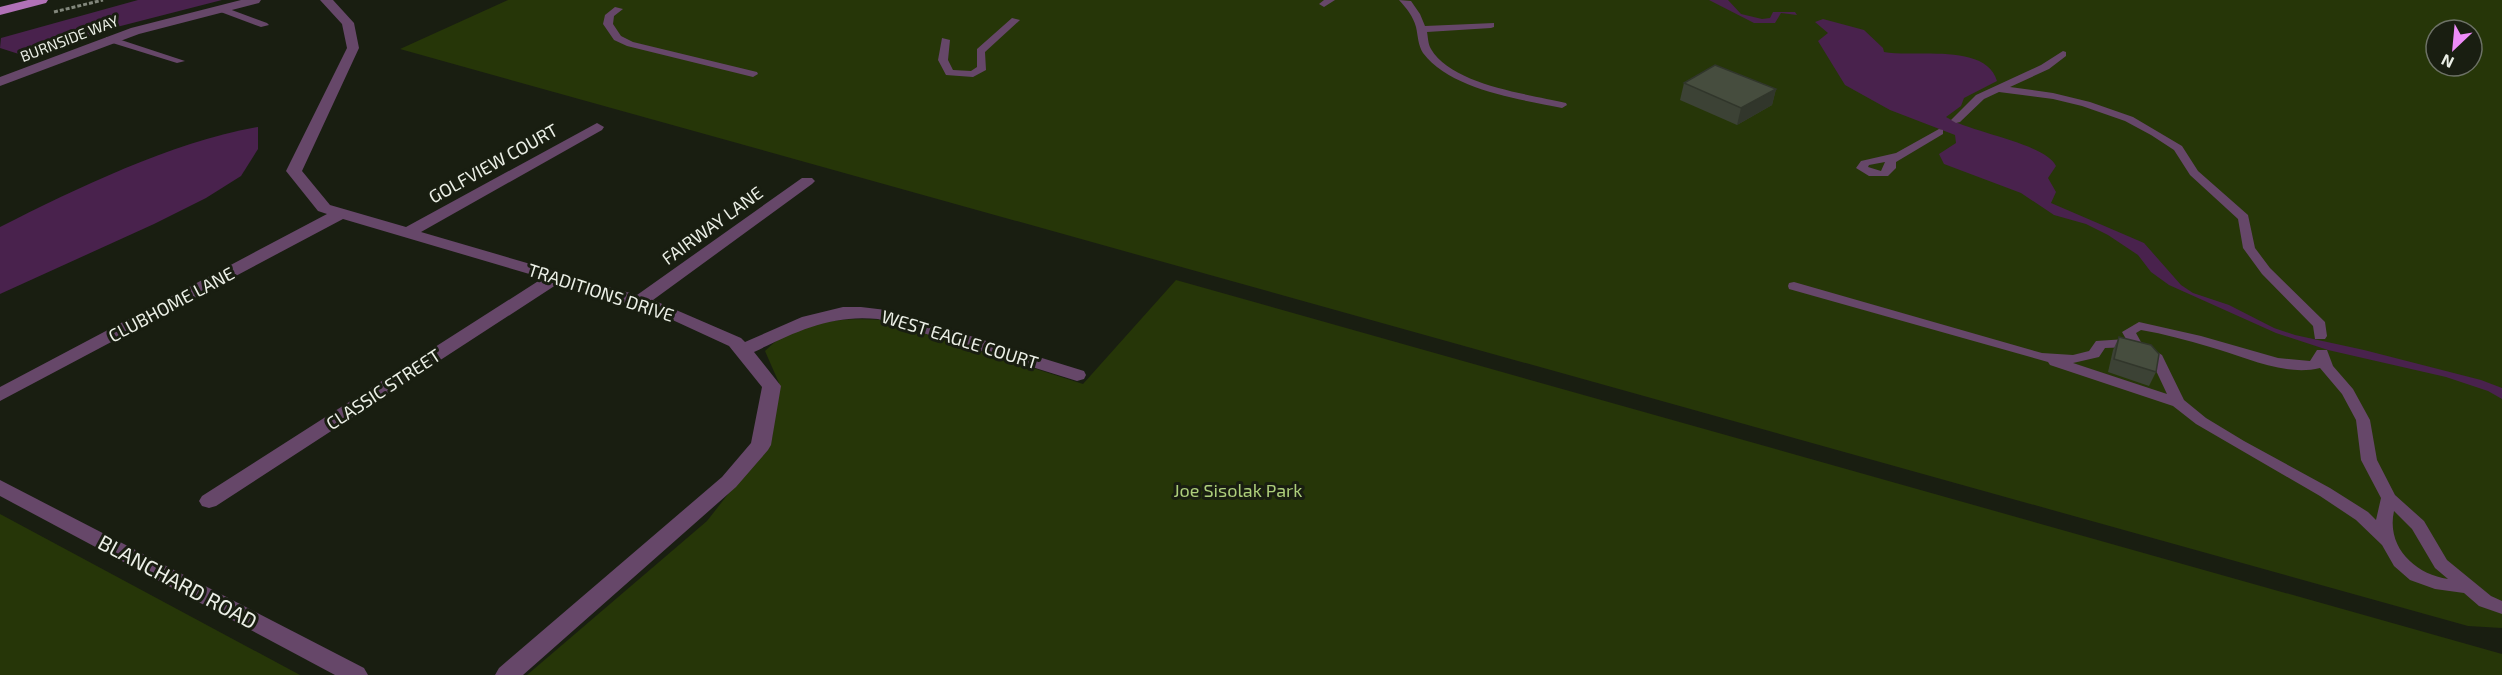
<svg xmlns="http://www.w3.org/2000/svg" width="2502" height="675" font-family="'Exo 2',sans-serif">
<rect width="100%" height="100%" fill="#191e11"/>
<g fill="#263608" fill-rule="evenodd">
<path d="M 508,0 L 2502,0 L 2502,628 L 2468,626 L 400,49 ZM 2436,30 L 2472,30 L 2472,66 L 2436,66 Z"/>
<path d="M 1176,280 L 2502,654 L 2502,675 L 527,675 L 707,521 L 772,438 L 779,383 L 765,351 C 793,321 844,317 883,320 L 1083,384 Z"/>
<polygon points="0,514 300,675 0,675"/>
</g>
<g fill="#49224d">
<polygon points="138,0 222,0 109,29 39,54 22,55 0,48 1,38"/>
<polygon points="1709,0 1728,0 1741,14 1762,19 1770,18 1773,12 1795,12 1797,15 1781,13 1775,23 1754,23"/>
<path d="M 1823,19 L 1864,30 L 1883,48 L 1884,52 C 1912,58 1986,42 1997,81 L 1964,98 L 1961,106 L 1946,117 C 1971,133 2045,143 2056,166 L 2048,178 L 2056,192 L 2051,203 L 2144,243 L 2181,285 L 2193,293 L 2229,305 L 2274,328 L 2295,335 L 2364,350 L 2481,380 L 2502,388 L 2502,399 L 2488,391 L 2446,377 L 2328,350 L 2276,333 L 2169,285 L 2151,272 L 2138,255 L 2108,235 L 2086,224 L 2054,215 L 2021,193 L 1944,164 L 1939,154 L 1956,143 L 1955,135 L 1890,110 L 1845,85 L 1818,41 L 1828,33 L 1815,22 Z"/>
<path d="M 258,127 L 258,149 L 241,176 L 206,198 L 154,224 L 0,294 L 0,227 C 80,187 170,143 258,127 Z"/>
</g>
<g fill="none" stroke-linecap="round" stroke-linejoin="round">
<polyline stroke="#82877c" stroke-width="3" stroke-dasharray="4 2" stroke-linecap="butt" points="54,12 103,0"/>
<g fill="#664769" fill-rule="evenodd">
<polygon points="1324,0 1335,0 1324,7 1319,4"/>
<path d="M 1399,0 L 1411,1 L 1420,14 L 1425,26 L 1494,23 L 1494,27 L 1491,28 L 1427,32 C 1428,37 1428,44 1431,49 C 1452,85 1528,94 1566,103 L 1567,105 L 1562,108 C 1519,99 1451,90 1423,53 C 1418,45 1418,36 1416,27 C 1413,16 1407,9 1399,0 Z"/>
<polygon points="221,6 267,23 269,25 261,27 218,11 216,9"/>
<polygon points="615,7 623,9 614,16 613,24 621,36 633,42 757,72 758,74 753,77 627,46 614,40 603,24 605,15"/>
<polygon points="1012,18 1020,20 985,52 986,70 973,77 946,75 938,60 942,38 950,40 948,60 953,70 971,71 977,67 977,49"/>
<polygon points="106,37 112,37 185,61 177,63 106,41"/>
<polygon points="2063,51 2066,52 2066,56 2049,69 2010,87 2053,93 2090,102 2133,117 2182,146 2198,171 2248,215 2255,248 2270,268 2325,322 2327,336 2325,339 2315,339 2313,326 2262,274 2243,248 2238,219 2190,175 2174,150 2151,135 2125,121 2082,106 2053,99 1999,92 1984,99 1960,122 1956,123 1951,120 1976,95 2041,65"/>
<path d="M 1939,129 L 1943,130 L 1943,134 L 1896,162 L 1896,168 L 1888,176 L 1869,176 L 1856,168 L 1861,161 L 1896,153 ZM 1885,162 L 1881,171 L 1868,167 L 1869,165 Z"/>
<path d="M 1794,282 L 2042,353 L 2073,355 L 2089,351 L 2096,341 L 2126,339 L 2122,332 L 2139,322 L 2201,336 L 2278,358 L 2310,361 L 2317,350 L 2327,350 L 2333,366 L 2353,389 L 2370,420 L 2377,460 L 2395,495 L 2424,521 L 2447,560 L 2491,596 L 2502,601 L 2502,614 L 2479,606 L 2464,593 L 2435,589 L 2410,580 L 2394,566 L 2382,545 L 2356,520 L 2320,496 L 2196,424 L 2173,406 L 2050,365 L 2048,362 L 1789,289 L 1788,286 L 1789,283 ZM 2141,330 C 2164,334 2187,340 2210,347 C 2244,356 2284,377 2320,368 L 2342,394 L 2356,420 L 2361,460 L 2381,498 L 2376,520 L 2368,512 L 2330,488 L 2244,441 L 2206,418 L 2184,400 L 2162,355 L 2141,342 L 2136,333 ZM 2131,347 L 2151,360 L 2167,394 L 2073,363 L 2099,357 L 2105,348 ZM 2394,511 L 2412,529 L 2435,568 L 2448,579 C 2415,574 2386,547 2394,511 Z"/>
</g>
<g fill="#664769" fill-rule="evenodd">
<polygon points="241,0 261,0 259,3 139,34 0,86 0,77 131,28"/>
<path d="M 320,0 L 333,0 L 354,23 L 359,48 L 302,171 L 330,205 L 406,227 L 597,123 L 604,127 L 602,130 L 421,232 L 637,295 L 802,178 L 812,178 L 815,181 L 812,184 L 653,300 L 741,338 L 745,342 L 802,317 L 843,307 L 861,307 L 886,310 L 1084,371 L 1086,375 L 1084,379 L 1077,381 L 878,319 C 831,314 795,332 754,352 L 781,386 L 771,445 L 768,450 L 736,487 L 523,675 L 495,675 L 499,668 L 722,477 L 751,443 L 762,387 L 729,346 L 653,311 L 559,283 L 216,506 L 209,508 L 202,506 L 199,501 L 202,496 L 543,278 L 343,219 L 0,401 L 0,387 L 327,214 L 318,211 L 286,171 L 347,48 L 342,24 Z"/>
</g>
<polygon fill="#664769" fill-rule="evenodd" points="0,480 364,668 368,675 335,675 0,496"/>
<polygon fill="#b171b7" fill-rule="evenodd" points="28,0 48,0 46,3 0,15 0,7"/>
</g>
<g fill="#3c4235">
<polygon points="1684,83 1776,89 1772,105 1737,125 1680,100"/>
<polygon points="2119,337 2156,372 2149,386 2108,372 2113,350"/>
</g>
<polygon fill="#31362b" points="1776,89 1772,105 1737,125 1741,108"/>
<g fill="#464d3e" stroke="#31362b" stroke-width="1.5">
<polygon points="1715,65 1776,89 1741,108 1684,83"/>
<polygon points="2119,337 2151,345 2159,354 2156,372 2114,359"/>
</g>
<g text-anchor="middle" dominant-baseline="central" stroke-width="6" stroke-linejoin="round" paint-order="stroke">
<g font-size="15" fill="#ebefe6" stroke="#191e11">
<text transform="translate(69 38) rotate(-21)">BURNSIDE WAY</text>
</g>
<g font-size="18" fill="#ebefe6" stroke="#191e11">
<text transform="translate(493 163) rotate(-29)">GOLFVIEW COURT</text>
<text transform="translate(712 225) rotate(-36)">FAIRWAY LANE</text>
<text transform="translate(601 292) rotate(18)">TRADITIONS DRIVE</text>
<text transform="translate(171 304) rotate(-28)">CLUBHOME LANE</text>
<text transform="translate(960 339) rotate(17)">WEST EAGLE COURT</text>
<text transform="translate(383 389) rotate(-33)">CLASSIC STREET</text>
</g>
<g font-size="18" fill="#adce7b" stroke="#191e11">
<text x="1238" y="490">Joe Sisolak Park</text>
</g>
<g font-size="21" fill="#ebefe6" stroke="#191e11">
<text transform="translate(178 581) rotate(28)">BLANCHARD ROAD</text>
</g>
</g>
<g transform="translate(2454 48) rotate(206)"><circle r="28" fill="#191e11" stroke="#6d7266" stroke-width="1.5"/>
<path d="M0-4.5L10 22L0 15L-10 22Z" fill="#ee8cf8"/>
<text y="-9" font-size="16" font-weight="bold" text-anchor="middle" fill="#ebefe6">N</text>
</g>
</svg>
